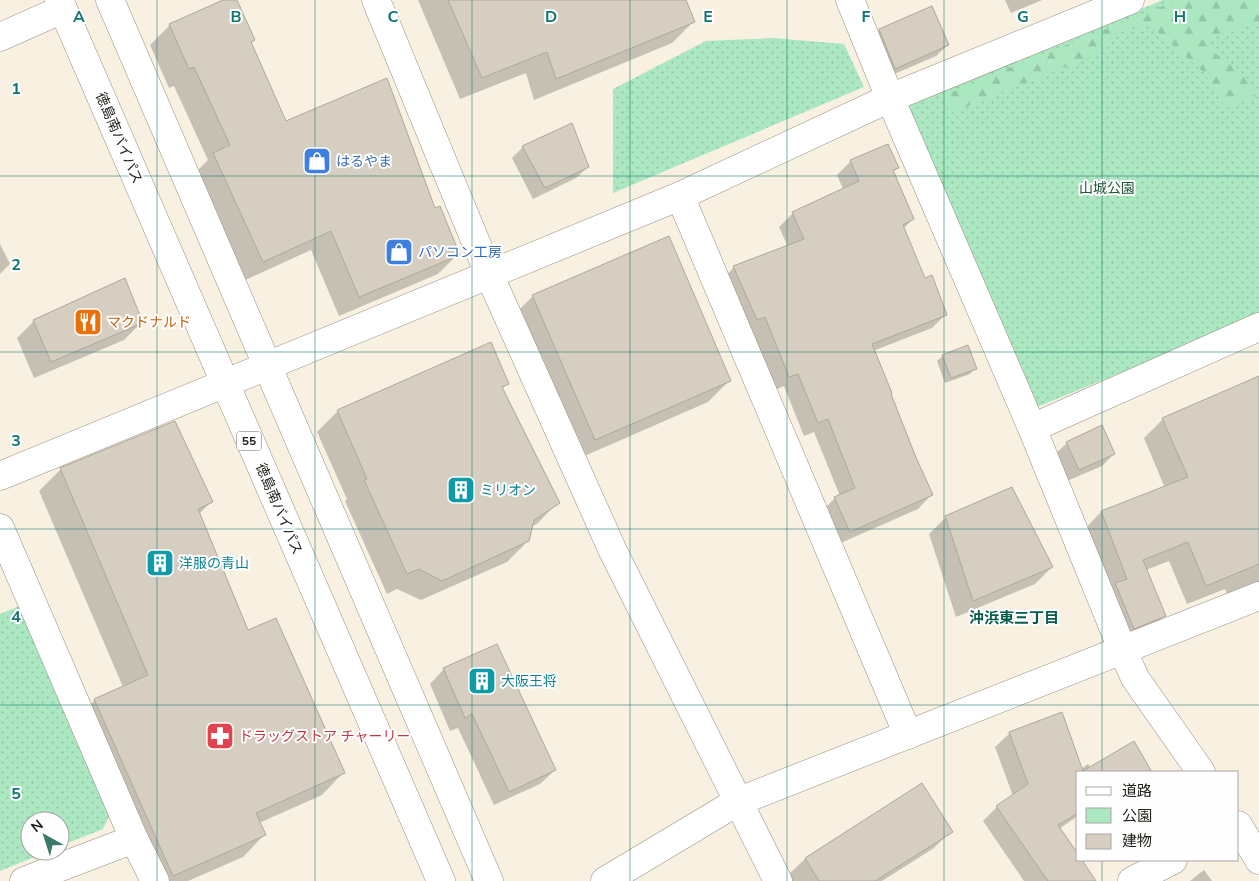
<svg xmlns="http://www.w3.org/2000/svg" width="1259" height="881" font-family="'Nunito Sans','Noto Sans JP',sans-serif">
<defs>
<pattern id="green-dots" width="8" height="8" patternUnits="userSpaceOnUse" patternTransform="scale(1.25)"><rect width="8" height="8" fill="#abe7c1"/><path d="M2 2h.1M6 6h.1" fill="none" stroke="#93c6a5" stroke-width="1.8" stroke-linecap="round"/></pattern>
<pattern id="forest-firs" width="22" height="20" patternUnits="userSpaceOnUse" patternTransform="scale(1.25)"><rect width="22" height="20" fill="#abe7c1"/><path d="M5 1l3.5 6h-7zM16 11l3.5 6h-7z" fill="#93c6a5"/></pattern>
</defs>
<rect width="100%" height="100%" fill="#f8f0e1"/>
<g fill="url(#green-dots)">
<polygon points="1163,0 1259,0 1259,316 1037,407 903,106"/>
<polygon points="773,38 844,44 864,87 613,193 613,89 706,41"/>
<polygon points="22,605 109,816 103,829 60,846 60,821 30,821 30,851 49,851 0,871 0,614"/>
</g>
<polygon fill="url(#forest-firs)" points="1178,0 1259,0 1259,23 1211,36 1212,51 1241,72 1257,98 1225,108 1205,73 1149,25 1121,32 1103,52 951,113 941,97 1014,66"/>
<g fill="#0003">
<polygon points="226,0 236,0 250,43 286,123 434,210 458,254 438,274 339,316 311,250 243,281 194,174 208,160 174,86 169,88 150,45 170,25"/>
<polygon points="418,0 685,0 694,21 672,43 534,100 526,73 460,99"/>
<polygon points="1005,0 1042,0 1011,13"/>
<polygon points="880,30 948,45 936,56 883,79 868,42"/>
<polygon points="523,147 588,167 576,178 533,199 512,158"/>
<polygon points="851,161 897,168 893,172 913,219 903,229 924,280 946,314 932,328 873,351 931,495 918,509 836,545 821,512 835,498 840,496 814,432 804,436 784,386 775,390 752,329 744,333 721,281 734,267 788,247 779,227 793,213 843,189 837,175"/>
<polygon points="0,244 10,264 0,274"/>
<polygon points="533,296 729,381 708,402 573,461 511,318"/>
<polygon points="34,321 141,323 124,340 34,378 17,338"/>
<polygon points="943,356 975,368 970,374 945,383 937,361"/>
<polygon points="1259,378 1259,587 1230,601 1225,589 1187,604 1169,561 1146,570 1165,615 1146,635 1114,647 1082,532 1101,512 1165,488 1144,438 1163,419"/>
<polygon points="508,383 501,390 558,502 538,523 531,527 528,541 507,562 421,600 397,589 387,594 345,501 347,499 317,432 338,411"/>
<polygon points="1067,443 1114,454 1102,466 1067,481 1055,454"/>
<polygon points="61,469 211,502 199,514 248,632 343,773 322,795 259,823 264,835 243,857 188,881 143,881 73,721 95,700 123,687 39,491"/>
<polygon points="946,517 1052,567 1035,584 956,617 929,534"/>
<polygon points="444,669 555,770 540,784 494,805 458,728 450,731 430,684"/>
<polygon points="1010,733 1081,769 1088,764 1091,768 1147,766 1140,772 1078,772 1078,816 1059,829 1078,860 1080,860 1095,881 1024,881 983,821 997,807 1013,796 995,747"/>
<polygon points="921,785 951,831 934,848 882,881 792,881 788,875 805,859"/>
<polygon points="1204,870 1212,881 1190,881"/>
</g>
<g fill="#d6cfc1" stroke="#afa89a">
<polygon points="223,0 237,0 255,40 251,42 286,121 387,78 435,208 440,206 460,255 359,297 331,231 263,262 213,153 230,145 194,67 189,69 169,24"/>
<polygon points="448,0 686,0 695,22 556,79 547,52 482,78"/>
<polygon points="932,6 949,45 895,69 879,29"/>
<polygon points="572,123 589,167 545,188 522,146"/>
<polygon points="888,144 899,168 893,170 914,219 903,225 925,278 932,275 947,315 872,344 892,393 891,394 915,455 933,495 850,532 834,497 855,488 828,419 818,423 798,374 789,377 765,317 757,320 733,266 804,239 792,212 859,181 850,160"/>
<polygon points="669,236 731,381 595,440 532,295"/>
<polygon points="125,278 143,323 51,362 33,320"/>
<polygon points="491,342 509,384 502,387 560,503 534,520 529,541 442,581 419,569 407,574 364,480 367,479 337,410"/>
<polygon points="968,345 977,369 951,378 942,355"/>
<polygon points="1259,376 1259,564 1206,586 1188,542 1143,560 1166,616 1134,629 1115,583 1127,579 1101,511 1188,477 1162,418"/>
<polygon points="175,421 213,502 198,509 248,630 276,618 345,773 256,813 266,835 173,876 94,699 148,675 60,468"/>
<polygon points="1102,425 1115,454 1079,470 1066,442"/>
<polygon points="1012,487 1053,567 973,601 945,516"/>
<polygon points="497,644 556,770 509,792 472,714 465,718 443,668"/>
<polygon points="1062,712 1083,771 1134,741 1152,772 1078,772 1078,813 1058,825 1078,854 1078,860 1082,860 1096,881 1048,881 996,806 1028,784 1009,732"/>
<polygon points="922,783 953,832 875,881 819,881 805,858"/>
</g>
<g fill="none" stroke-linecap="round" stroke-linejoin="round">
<defs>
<g id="minor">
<polyline points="376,0 489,274 612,549 778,881"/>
<polyline points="850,0 890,98 1032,428 1123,651 1135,678 1201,772"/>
<polyline points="0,37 63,9"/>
<polyline points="680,196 908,735"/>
<polyline points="1032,428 1259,327"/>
<polyline points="0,476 680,196 890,98 1130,0"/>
<polyline points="0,528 134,839 155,881"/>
<polyline points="1238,825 1259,860"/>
<polyline points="24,881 134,839"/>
<polyline points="605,881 737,802 1259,596"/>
<polyline points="1132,881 1173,860"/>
</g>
<g id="highway">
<polyline points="59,0 441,881"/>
<polyline points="110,0 489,881"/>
</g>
</defs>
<use href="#minor" stroke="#968f81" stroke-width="29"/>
<use href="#highway" stroke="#968f81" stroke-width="29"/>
<use href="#minor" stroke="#fff" stroke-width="28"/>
<use href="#highway" stroke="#fff" stroke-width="28"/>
</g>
<path fill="none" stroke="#0f766e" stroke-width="1" stroke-opacity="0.55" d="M 157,0 L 157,881M 315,0 L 315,881M 472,0 L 472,881M 630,0 L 630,881M 787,0 L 787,881M 944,0 L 944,881M 1102,0 L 1102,772M 0,176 L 1259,176M 0,352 L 1259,352M 0,529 L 1259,529M 0,705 L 1259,705M 1102,860 L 1102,881"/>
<defs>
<symbol id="shop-square" viewBox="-11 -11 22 22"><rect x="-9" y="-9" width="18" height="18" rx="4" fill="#3f7fe0" stroke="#fefefe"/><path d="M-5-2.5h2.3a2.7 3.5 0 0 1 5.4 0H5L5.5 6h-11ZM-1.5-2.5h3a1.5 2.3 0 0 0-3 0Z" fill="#fff"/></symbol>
<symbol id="restaurant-square" viewBox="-11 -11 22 22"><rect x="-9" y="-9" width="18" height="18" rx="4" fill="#e8710a" stroke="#fefefe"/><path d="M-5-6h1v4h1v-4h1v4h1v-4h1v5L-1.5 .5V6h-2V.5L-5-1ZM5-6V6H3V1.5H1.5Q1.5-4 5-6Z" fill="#fff"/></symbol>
<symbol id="building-square" viewBox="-11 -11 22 22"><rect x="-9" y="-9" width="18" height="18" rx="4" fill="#0f9aa8" stroke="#fefefe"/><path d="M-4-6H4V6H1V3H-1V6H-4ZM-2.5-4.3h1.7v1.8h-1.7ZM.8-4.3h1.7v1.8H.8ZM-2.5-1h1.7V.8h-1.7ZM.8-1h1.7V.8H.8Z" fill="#fff"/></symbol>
<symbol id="pharmacy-square" viewBox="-11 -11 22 22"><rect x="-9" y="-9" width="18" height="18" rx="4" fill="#e0444e" stroke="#fefefe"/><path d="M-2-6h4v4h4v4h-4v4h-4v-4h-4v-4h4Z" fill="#fff"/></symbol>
</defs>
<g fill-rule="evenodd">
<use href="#shop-square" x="301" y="145" width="32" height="32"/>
<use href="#shop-square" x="383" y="236" width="32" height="32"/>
<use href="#restaurant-square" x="72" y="306" width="32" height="32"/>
<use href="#building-square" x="445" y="474" width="32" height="32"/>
<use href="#building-square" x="144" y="547" width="32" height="32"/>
<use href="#building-square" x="466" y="665" width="32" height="32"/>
<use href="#pharmacy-square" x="204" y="720" width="32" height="32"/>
</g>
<g text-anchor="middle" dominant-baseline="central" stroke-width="4" stroke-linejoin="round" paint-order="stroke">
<rect fill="#fefefe" stroke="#666460" stroke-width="1" x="236.5" y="431.5" width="25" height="19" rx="4"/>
<g font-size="12" font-weight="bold" fill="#25221d">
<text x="249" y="441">55</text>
</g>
<g font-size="14" fill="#25221d" stroke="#fefefe">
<text transform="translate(119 138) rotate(67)">徳島南バイパス</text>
<text transform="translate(279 509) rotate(67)">徳島南バイパス</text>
</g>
<g font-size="14" fill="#366cbe" stroke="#fefefe" text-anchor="start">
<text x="336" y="161">はるやま</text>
<text x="418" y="252">パソコン工房</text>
</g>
<g font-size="14" fill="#1d5638" stroke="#fefefe">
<text x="1107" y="188">山城公園</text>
</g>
<g font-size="14" fill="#c56008" stroke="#fefefe" text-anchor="start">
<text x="107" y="322">マクドナルド</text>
</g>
<g font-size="14" fill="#0d838f" stroke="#fefefe" text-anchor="start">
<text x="480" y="490">ミリオン</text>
<text x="179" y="563">洋服の青山</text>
<text x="501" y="681">大阪王将</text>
</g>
<g font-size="14" fill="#be3a42" stroke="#fefefe" text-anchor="start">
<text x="239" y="736">ドラッグストア チャーリー</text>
</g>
<g font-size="15" font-weight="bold" fill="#055c4a" stroke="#fefefe">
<text x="1014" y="618">沖浜東三丁目</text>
</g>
</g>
<g font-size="16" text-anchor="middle" font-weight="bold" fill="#0f766e" stroke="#fefefe" stroke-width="4" stroke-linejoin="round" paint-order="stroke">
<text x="79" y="22">A</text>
<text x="236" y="22">B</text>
<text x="393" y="22">C</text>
<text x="551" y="22">D</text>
<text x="708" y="22">E</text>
<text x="866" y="22">F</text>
<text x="1023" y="22">G</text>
<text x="1180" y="22">H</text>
<text x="16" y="94">1</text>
<text x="16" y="270">2</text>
<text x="16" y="446">3</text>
<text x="16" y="622">4</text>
<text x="16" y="799">5</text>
</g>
<rect x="1076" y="771" width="162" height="90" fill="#fefefe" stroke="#a7a6a4"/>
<rect x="1086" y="787" width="25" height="8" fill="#ffffff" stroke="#a7a6a4"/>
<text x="1122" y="796" font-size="15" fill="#25221d">道路</text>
<rect x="1086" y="808" width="25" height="15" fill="#abe7c1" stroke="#a7a6a4"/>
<text x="1122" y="821" font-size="15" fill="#25221d">公園</text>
<rect x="1086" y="834" width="25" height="15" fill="#d6cfc1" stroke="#a7a6a4"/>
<text x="1122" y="846" font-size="15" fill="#25221d">建物</text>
<g transform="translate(45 836) rotate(321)"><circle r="24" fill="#fefefe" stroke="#a7a6a4"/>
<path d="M0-4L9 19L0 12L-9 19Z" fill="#3a7a68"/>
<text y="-8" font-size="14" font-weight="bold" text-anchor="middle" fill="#25221d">N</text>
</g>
</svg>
